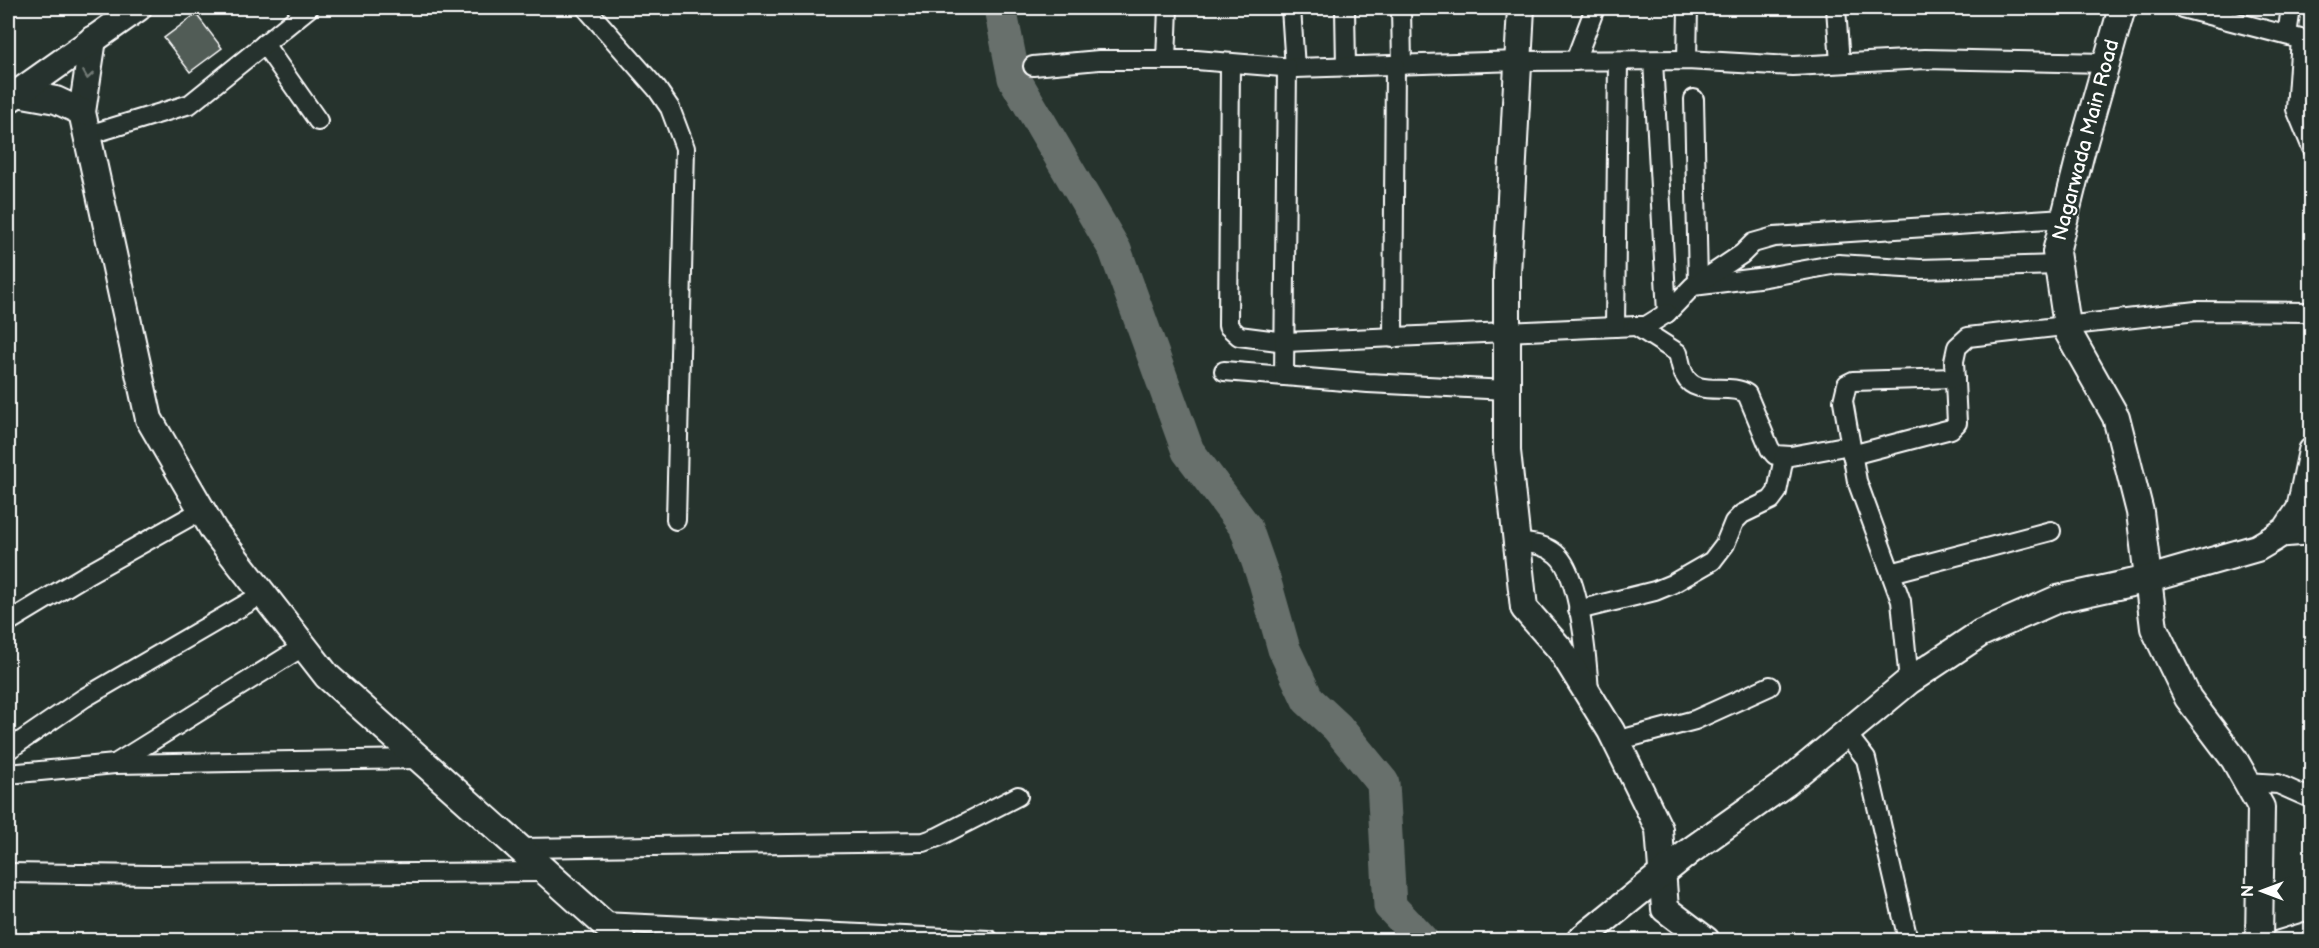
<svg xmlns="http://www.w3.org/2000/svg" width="2319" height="948" font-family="'Balsamiq Sans',sans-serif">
<rect width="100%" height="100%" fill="#26332d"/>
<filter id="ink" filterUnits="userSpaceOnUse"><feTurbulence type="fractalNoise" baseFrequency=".0167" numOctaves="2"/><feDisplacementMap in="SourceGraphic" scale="12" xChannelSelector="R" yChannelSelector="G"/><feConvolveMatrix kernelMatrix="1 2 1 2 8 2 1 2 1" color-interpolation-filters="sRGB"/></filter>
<g filter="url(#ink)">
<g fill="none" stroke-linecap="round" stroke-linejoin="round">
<polyline stroke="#67706c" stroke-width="33" points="1000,8 1014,78 1115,250 1188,451 1246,528 1265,582 1284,649 1308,700 1337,727 1383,783 1390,906 1422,940"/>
</g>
<polygon fill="#515c57" stroke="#fff" stroke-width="1.5" points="196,14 222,48 190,72 164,38"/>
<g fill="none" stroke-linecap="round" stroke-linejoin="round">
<defs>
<g id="street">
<polyline points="586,8 657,89 670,108 685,148 676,520"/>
<polyline points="1291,8 1295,68"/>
<polyline points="1345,8 1346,67"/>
<polyline points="1401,8 1402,65"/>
<polyline points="1836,8 1840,63"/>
<polyline points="2182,8 2312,42"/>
<polyline points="2287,35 2291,8"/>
<polyline points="2301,39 2296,109 2312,148"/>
<polyline points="264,44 318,121"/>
<polyline points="1166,60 1168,8"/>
<polyline points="1687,60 1688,8"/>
<polyline points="1575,61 1595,8"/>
<polyline points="1653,61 1667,313 1693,286 1766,277 1838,264 1920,269 2058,265"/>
<polyline points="1230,63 1228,326 1239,336 1286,342 1636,326 1646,326 1667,313"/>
<polyline points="1033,66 1099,60 1196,60 1295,68 1519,61 1687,60 1793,66 1925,59 2106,63"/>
<polyline points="1694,99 1698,283"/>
<polyline points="88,135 190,104 309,8"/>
<polyline points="1697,284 1742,254 1753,243 1774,237 2064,218"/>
<path d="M 1636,326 L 1678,353 C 1680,360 1681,370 1685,376 C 1696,398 1730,382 1747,394 L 1770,449 L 1775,455 L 1791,456 L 1850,445"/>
<polyline points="1615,327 1618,61"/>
<polyline points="1393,338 1395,65"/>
<polyline points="1224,371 1368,383 1507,390"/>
<polyline points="1284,376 1287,67"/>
<polyline points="1852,455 1943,431 1951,429 1957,423 1954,361 1957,347 1968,337 2196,311 2312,312"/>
<polyline points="2274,538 2312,535"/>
<path d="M 1517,542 C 1531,544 1545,544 1556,554 C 1580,573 1587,661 1589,692"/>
<polyline points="1891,573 2051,531"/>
<polyline points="1578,610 1655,591 1672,584 1712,561 1725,544 1734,522 1742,514 1771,500 1777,492 1784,457"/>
<polyline points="8,622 86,575 202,510"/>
<polyline points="1909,681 1901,601 1857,481 1843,401 1847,384 1853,381 1955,378"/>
<polyline points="1846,733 1866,759 1908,940"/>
<polyline points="1616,741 1695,720 1770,686"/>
<polyline points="8,750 84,698 263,594"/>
<polyline points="115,764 304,646"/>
<polyline points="8,774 115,764 420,759"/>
<polyline points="2247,782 2278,784 2312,799"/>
<polyline points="521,848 924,842 938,837 1018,796"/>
<polyline points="8,873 152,875 547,872"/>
<polyline points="602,922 989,940"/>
<polyline points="2279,940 2312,930"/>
</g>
<g id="secondary">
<polyline points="1521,8 1507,274 1507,451 1524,608 1561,650 1611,731 1645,800 1659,829 1665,909 1706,940"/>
<polyline points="2122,8 2080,156 2056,252 2068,332 2116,417 2140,512 2154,628 2188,698 2234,759 2261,807 2259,940"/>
<polyline points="93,39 82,112 149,419 214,531 327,676 622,940"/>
<polyline points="17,93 56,100 82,112"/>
<polyline points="8,100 138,8"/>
<polyline points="1580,940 1690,851 1786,783 1909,681 1981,633 2058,599 2149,579 2257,548 2274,538 2286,530 2300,509 2312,451"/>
</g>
</defs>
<use href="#street" stroke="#fff" stroke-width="22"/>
<use href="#secondary" stroke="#fff" stroke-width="30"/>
<use href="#street" stroke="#26332d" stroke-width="18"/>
<use href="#secondary" stroke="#26332d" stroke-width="26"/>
</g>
<defs><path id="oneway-chevron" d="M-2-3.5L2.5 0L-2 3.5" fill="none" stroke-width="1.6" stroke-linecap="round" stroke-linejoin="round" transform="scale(1.5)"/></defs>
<use stroke="#727a76" href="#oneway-chevron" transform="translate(88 75) rotate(99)"/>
</g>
<g text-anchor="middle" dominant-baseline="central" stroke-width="4.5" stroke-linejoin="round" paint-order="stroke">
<g font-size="20" fill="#fff" stroke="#26332d">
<text transform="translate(2086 140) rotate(-75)">Nagarwada Main Road</text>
</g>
</g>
<rect width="2319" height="948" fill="none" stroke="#26332d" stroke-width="30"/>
<rect x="15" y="15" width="2289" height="918" fill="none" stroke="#fff" stroke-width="2" filter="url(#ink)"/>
<g transform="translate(2262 891) rotate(270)" stroke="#26332d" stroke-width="4.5" paint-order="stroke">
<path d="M0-4.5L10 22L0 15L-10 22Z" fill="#ffffff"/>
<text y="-9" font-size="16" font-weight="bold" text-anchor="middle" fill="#ffffff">N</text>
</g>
</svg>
